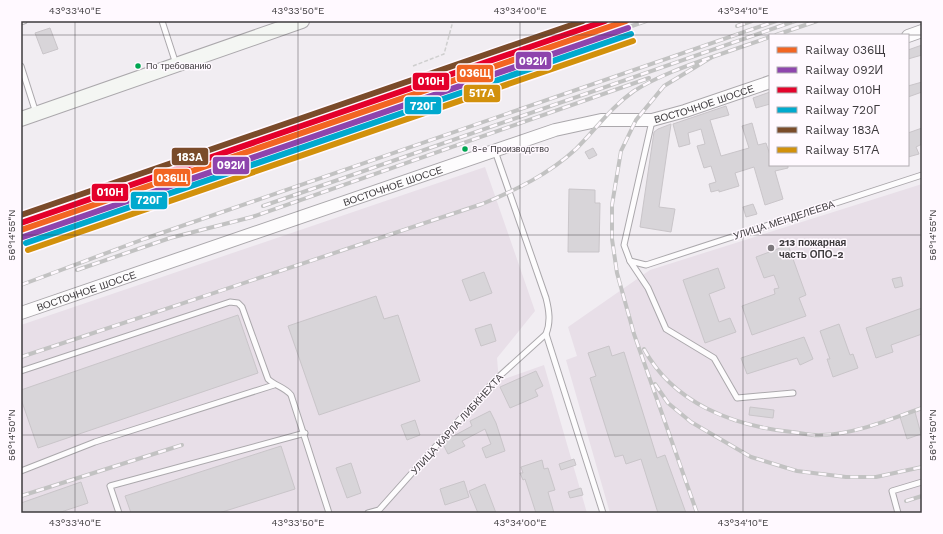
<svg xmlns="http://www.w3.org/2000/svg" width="943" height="534" font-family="'Work Sans',sans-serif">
<rect width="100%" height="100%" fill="#f1edf2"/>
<g fill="#e8dfe8">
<polygon points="485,167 535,311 497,358 499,381 544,365 587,513 21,513 21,325"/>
<polygon points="922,184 922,513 610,513 566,360 577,356 568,327 650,270"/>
</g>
<g fill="#d8d5d9" stroke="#c9c5c9">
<polygon points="50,28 58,49 43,54 35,33"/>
<polygon points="922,45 922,55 908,59 908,50"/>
<polygon points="922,82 922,92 908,97 908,86"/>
<polygon points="770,92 770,104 756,108 753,98"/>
<polygon points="726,106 729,115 710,120 721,156 749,148 742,126 752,123 758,145 766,143 770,155 770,165 788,165 788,168 775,171 783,199 765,205 754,167 735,173 739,186 719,192 719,190 711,192 709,184 716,182 711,166 704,168 697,146 705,144 701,129 688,133 690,144 679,147 673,124"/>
<polygon points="671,124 659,207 675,209 671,232 640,227 654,132 658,129"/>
<polygon points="922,128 922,144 916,147 919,154 908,157 908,133"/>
<polygon points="593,148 597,155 589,159 585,152"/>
<polygon points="569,189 595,190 595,203 600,203 599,252 568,252"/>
<polygon points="753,204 757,214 746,217 743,207"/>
<polygon points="788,245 806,295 799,298 806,316 752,335 742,306 775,294 774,289 779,288 774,275 764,278 756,257"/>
<polygon points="718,268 725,288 709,294 719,322 730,318 736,332 705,343 683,280"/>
<polygon points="484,272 492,293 470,301 462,280"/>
<polygon points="901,277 903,286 895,288 892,279"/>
<polygon points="376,296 384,319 398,315 420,381 319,415 288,326"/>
<polygon points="922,308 922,334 891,345 893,352 876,358 866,328"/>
<polygon points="238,315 258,373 38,448 21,399 21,390"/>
<polygon points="491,324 496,341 481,346 475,329"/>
<polygon points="839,324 850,355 853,354 858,368 833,377 827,359 830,359 820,331"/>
<polygon points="804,337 813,359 800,365 797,358 747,374 741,358"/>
<polygon points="609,346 612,356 624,352 657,458 665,455 686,513 658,513 641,459 626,464 623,455 615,457 590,378 596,376 588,353"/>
<polygon points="536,371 543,386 535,390 538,396 510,408 500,387"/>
<polygon points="750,407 774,410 773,418 749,415"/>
<polygon points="490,411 496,423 505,451 486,458 482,448 491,444 485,429 462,441 465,446 448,454 443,444 448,439 472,426 470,421"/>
<polygon points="915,412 921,434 907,439 900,417"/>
<polygon points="415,420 420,435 407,440 401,425"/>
<polygon points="281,446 295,489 219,513 131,513 125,496"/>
<polygon points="574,459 576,465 561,470 559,464"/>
<polygon points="542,460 544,469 548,468 555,490 548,492 554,513 536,513 525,479 523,480 520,473 523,473 521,467"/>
<polygon points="351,463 361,493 347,498 336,468"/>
<polygon points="464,481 469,497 445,505 440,489"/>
<polygon points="81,482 88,503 58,513 21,513 21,503"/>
<polygon points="485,484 496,513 478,513 469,491"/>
<polygon points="581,488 583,495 570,498 568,492"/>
</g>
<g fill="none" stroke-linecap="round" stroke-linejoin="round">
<defs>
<g id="service">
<polyline points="162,21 176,64"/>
<polyline points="21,22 24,21"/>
<polyline points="21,66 36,113"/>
<polyline points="652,121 624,245 630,261 646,265 922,175"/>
<polyline points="630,261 648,288 666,329 714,358 737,398 793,393"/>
<polyline points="546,334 603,513"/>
<path d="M 21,371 L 230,302 L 238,303 L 242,307 L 268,379 C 275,386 285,387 291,395 L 329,513"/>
<polyline points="21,471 95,442 274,385"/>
<polyline points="119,513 110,486 305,433"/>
<path d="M 368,513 L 379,510 L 494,381 L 546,334 C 551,322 549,310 546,298 L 495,151"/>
<polyline points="898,513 892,491 922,482"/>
</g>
<g id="tertiary">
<polyline points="908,36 922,31"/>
<path id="s1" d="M 21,313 L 555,130 L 601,120 L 652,120 L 685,111 L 770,82"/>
</g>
<polyline id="secondary" points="21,119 302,21"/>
</defs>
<use href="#service" stroke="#aba8ac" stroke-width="7"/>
<use href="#tertiary" stroke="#aba8ac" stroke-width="14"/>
<use href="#secondary" stroke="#aba8ac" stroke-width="16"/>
<polyline stroke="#cfcfcf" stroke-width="1.5" stroke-dasharray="4 2" stroke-linecap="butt" points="413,66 444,54 453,21"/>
<use href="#service" stroke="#fdfcfd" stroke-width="5"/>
<use href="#tertiary" stroke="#fdfcfd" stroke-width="12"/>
<use href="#secondary" stroke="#f4f6f3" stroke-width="14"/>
<defs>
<g id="rail">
<polyline points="737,26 752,21"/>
<polyline points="776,35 817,21"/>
<polyline points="263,206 795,21"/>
<polyline points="21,244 410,104 646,21"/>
<polyline points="77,270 170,238 252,217 649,78"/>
<polyline points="21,285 144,239 776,21"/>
<path d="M 644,349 C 673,403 733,426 792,432 C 802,433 812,436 822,435 C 856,434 890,419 922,408"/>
<path d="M 21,357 L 482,204 C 516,190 549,174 576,149 C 596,129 611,107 634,91 C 658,76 686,66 712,57"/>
<polyline points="655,384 668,403 691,422 751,457 797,471 846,477 876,477 922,467"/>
<polyline points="21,496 182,445"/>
<polyline points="906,501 922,496"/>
<polyline points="697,513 634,334 617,273 612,239 612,205 621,151 636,120 664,86 712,57 770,37"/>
</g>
</defs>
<use href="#rail" stroke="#c2c2c2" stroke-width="4"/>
<use href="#rail" stroke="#fff9ff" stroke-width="2.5" stroke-dasharray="8" stroke-linecap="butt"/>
<defs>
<polyline id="rail-1" points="21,230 626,21"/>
<polyline id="rail-2" points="23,237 628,28"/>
<polyline id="rail-3" points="21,223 605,21"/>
<polyline id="rail-4" points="26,243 631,34"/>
<polyline id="rail-5" points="21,215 583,21"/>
<polyline id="rail-6" points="28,250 633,41"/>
</defs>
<use href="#rail-1" stroke="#fff9ff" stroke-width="9"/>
<use href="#rail-2" stroke="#fff9ff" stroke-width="9"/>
<use href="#rail-3" stroke="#fff9ff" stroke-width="9"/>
<use href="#rail-4" stroke="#fff9ff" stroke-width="9"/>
<use href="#rail-5" stroke="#fff9ff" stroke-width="9"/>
<use href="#rail-6" stroke="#fff9ff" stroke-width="9"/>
<use href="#rail-1" stroke="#f26522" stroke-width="6"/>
<use href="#rail-2" stroke="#8e44ad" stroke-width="6"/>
<use href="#rail-3" stroke="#e4002b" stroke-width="6"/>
<use href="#rail-4" stroke="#00a9ce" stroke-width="6"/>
<use href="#rail-5" stroke="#7a4b2a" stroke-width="6"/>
<use href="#rail-6" stroke="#d2910c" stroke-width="6"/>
</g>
<path fill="none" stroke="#3e3b3e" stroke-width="1" stroke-opacity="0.45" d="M 75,21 L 75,513M 298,21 L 298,513M 520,21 L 520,513M 743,21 L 743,513M 21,35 L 770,35M 908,35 L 922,35M 21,235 L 922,235M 21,435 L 922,435"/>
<g fill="#00a651" stroke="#fff9ff" stroke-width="1.5">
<circle cx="138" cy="66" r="3.5"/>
<circle cx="465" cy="149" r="3.5"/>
</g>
<circle fill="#7d797d" stroke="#fff9ff" stroke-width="1.5" cx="771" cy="248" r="4"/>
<g text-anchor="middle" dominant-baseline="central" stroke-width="3" stroke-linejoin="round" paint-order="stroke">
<g font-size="9" fill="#3e3b3e" stroke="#fff9ff" text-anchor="start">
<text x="146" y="66">По требованию</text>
<text x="472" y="149">8-е Производство</text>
</g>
<g font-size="10" fill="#3e3b3e" stroke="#fff9ff">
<text stroke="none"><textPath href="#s1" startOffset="717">ВОСТОЧНОЕ ШОССЕ</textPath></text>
<text stroke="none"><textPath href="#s1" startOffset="393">ВОСТОЧНОЕ ШОССЕ</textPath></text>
<text transform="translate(784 220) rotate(-18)">УЛИЦА МЕНДЕЛЕЕВА</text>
<text stroke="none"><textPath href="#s1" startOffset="69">ВОСТОЧНОЕ ШОССЕ</textPath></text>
<text transform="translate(457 424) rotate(-48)">УЛИЦА КАРЛА ЛИБКНЕХТА</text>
</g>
<g font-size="10" font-weight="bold" fill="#3e3b3e" stroke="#fff9ff" text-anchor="start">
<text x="779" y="242">213 пожарная<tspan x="779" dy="12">часть ОПО-2</tspan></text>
</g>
</g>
<g stroke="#fff9ff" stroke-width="1.5">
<rect x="515" y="51" width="37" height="19" rx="4" fill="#8e44ad"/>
<rect x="456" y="64" width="38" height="19" rx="4" fill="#f26522"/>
<rect x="412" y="72" width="38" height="19" rx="4" fill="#e4002b"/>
<rect x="463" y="84" width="38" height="19" rx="4" fill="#d2910c"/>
<rect x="404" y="96" width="38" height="19" rx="4" fill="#00a9ce"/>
<rect x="171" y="147" width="38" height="19" rx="4" fill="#7a4b2a"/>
<rect x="212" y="156" width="38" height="19" rx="4" fill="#8e44ad"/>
<rect x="153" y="168" width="38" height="19" rx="4" fill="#f26522"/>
<rect x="91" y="183" width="38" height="19" rx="4" fill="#e4002b"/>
<rect x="130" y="191" width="38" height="19" rx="4" fill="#00a9ce"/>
</g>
<g font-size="11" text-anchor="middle" font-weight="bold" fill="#fff">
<text x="533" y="65">092И</text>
<text x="475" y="77">036Щ</text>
<text x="431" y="85">010Н</text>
<text x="482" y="97">517А</text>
<text x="423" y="110">720Г</text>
<text x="190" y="161">183А</text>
<text x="231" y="169">092И</text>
<text x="172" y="182">036Щ</text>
<text x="110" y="196">010Н</text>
<text x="149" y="204">720Г</text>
</g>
<rect width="943" height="534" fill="none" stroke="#fff9ff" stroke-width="44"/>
<rect x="769" y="34" width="140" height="132" fill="#fff9ff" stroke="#b2adb2"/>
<rect x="777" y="47" width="20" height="6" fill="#f26522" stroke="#b2adb2"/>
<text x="805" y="54" font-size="12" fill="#3e3b3e">Railway 036Щ</text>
<rect x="777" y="67" width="20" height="6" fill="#8e44ad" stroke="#b2adb2"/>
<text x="805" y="74" font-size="12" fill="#3e3b3e">Railway 092И</text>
<rect x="777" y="87" width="20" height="6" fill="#e4002b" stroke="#b2adb2"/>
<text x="805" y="94" font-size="12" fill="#3e3b3e">Railway 010Н</text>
<rect x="777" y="107" width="20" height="6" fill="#00a9ce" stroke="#b2adb2"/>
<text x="805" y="114" font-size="12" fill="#3e3b3e">Railway 720Г</text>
<rect x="777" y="127" width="20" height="6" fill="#7a4b2a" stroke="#b2adb2"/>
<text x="805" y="134" font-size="12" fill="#3e3b3e">Railway 183А</text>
<rect x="777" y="147" width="20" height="6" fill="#d2910c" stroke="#b2adb2"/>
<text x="805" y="154" font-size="12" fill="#3e3b3e">Railway 517А</text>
<rect x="22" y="22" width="899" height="490" fill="none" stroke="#3e3b3e" stroke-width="1.5"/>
<g font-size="10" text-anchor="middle" fill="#3e3b3e">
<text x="75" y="14">43°33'40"E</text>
<text x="298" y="14">43°33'50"E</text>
<text x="520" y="14">43°34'00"E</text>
<text x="743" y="14">43°34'10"E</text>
<text transform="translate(11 235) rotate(-90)" y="4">56°14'55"N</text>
<text transform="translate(932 235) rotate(-90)" y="4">56°14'55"N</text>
<text transform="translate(11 435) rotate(-90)" y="4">56°14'50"N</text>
<text transform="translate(932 435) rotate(-90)" y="4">56°14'50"N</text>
<text x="75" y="526">43°33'40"E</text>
<text x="298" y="526">43°33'50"E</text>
<text x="520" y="526">43°34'00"E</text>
<text x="743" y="526">43°34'10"E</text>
</g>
</svg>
